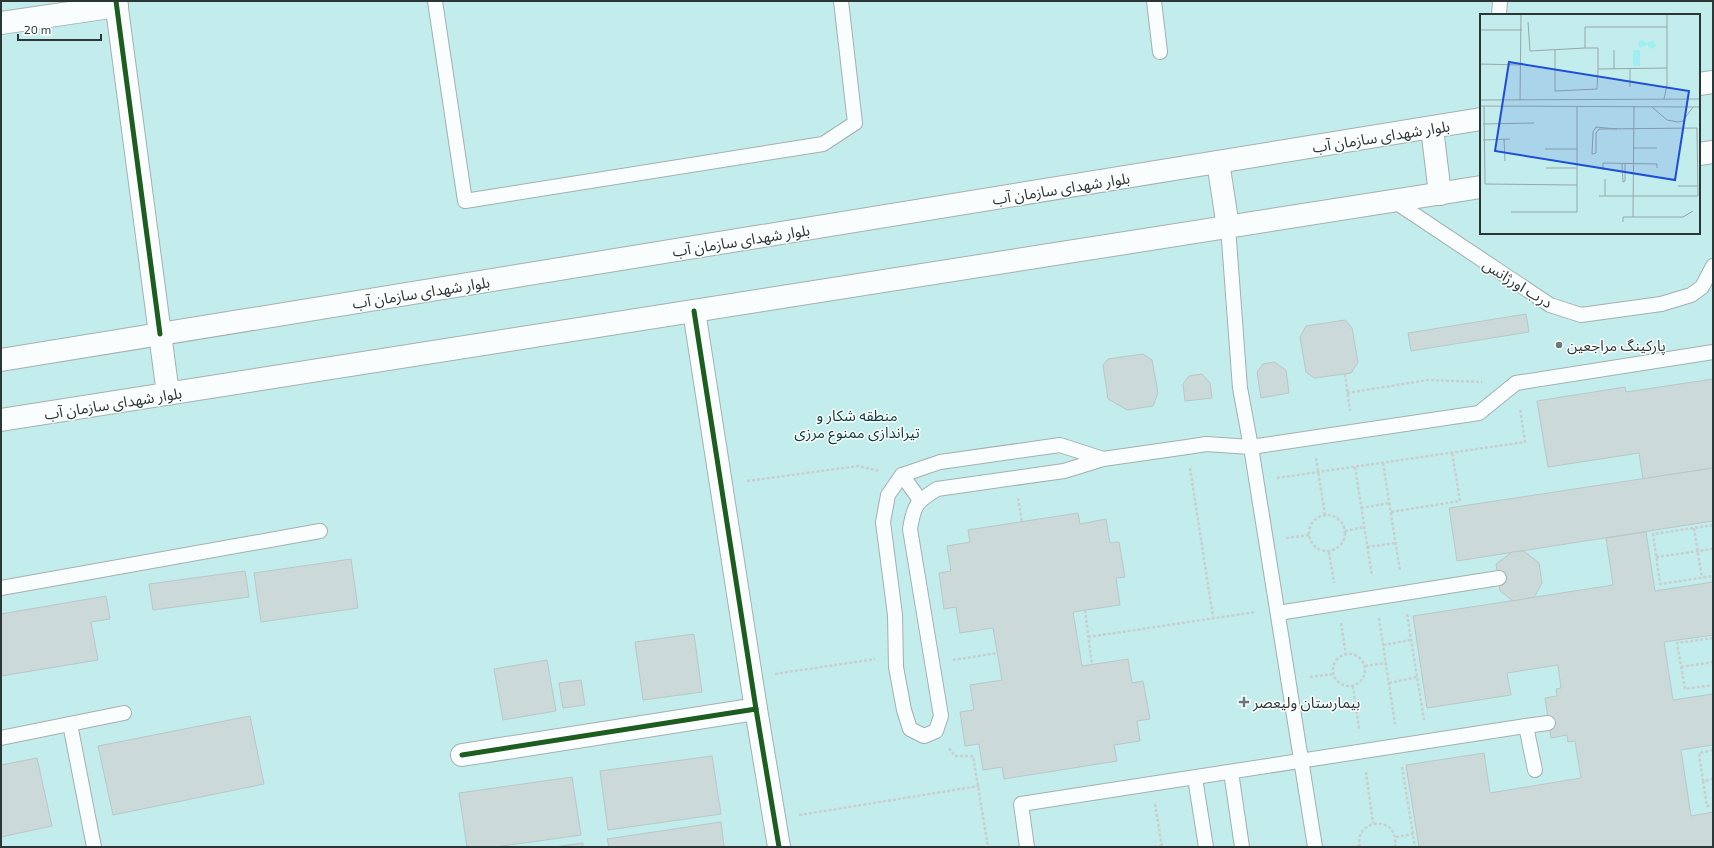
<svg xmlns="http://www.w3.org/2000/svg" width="1714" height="848" font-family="'Exo 2','Noto Sans Arabic',sans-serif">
<rect width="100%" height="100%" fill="#e0f1f1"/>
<path fill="#c3eced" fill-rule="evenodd" d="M 1,1 L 1713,1 L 1713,847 L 1,847 ZM 1481,15 L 1699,15 L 1699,233 L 1481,233 Z"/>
<g fill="#ccd9d9" stroke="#b9c7c7">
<polygon points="1526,314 1529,332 1411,351 1408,333"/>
<polygon points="1345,320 1352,328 1358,362 1351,373 1314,378 1306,372 1300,337 1306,326"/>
<polygon points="1143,354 1152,360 1158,393 1153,406 1127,410 1108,399 1103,365 1108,359"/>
<polygon points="1274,362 1286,370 1289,393 1261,398 1257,372 1263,364"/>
<polygon points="1202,374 1210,383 1212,398 1185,401 1183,384 1189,376"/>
<polygon points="1713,379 1713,468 1643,479 1639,453 1548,467 1537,401 1625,387 1626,392"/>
<polygon points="1713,468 1713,521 1457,561 1449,508"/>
<polygon points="1078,513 1080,524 1106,519 1110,543 1119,542 1125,577 1116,578 1120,605 1073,612 1082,666 1128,659 1132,683 1143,681 1150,719 1137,721 1140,741 1114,745 1117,761 1004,779 1002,767 983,770 979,744 965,746 960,712 974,710 970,685 1002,680 993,628 960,633 956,607 944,609 939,573 951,571 947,546 970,542 968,530"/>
<polygon points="1646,532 1655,591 1713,582 1713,635 1664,642 1673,700 1713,694 1713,745 1681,750 1691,816 1713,812 1713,847 1419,847 1406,765 1484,753 1490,793 1581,778 1575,741 1568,742 1567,735 1551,738 1545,698 1557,696 1556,689 1561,688 1558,665 1507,673 1511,695 1427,708 1413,616 1613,585 1606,538"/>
<polygon points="1524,551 1539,563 1542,583 1534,597 1513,601 1500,591 1496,564 1512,552"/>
<polygon points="351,559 358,608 261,622 254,573"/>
<polygon points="245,571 249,597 153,610 149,584"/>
<polygon points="106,596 110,619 91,622 98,660 1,676 1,614"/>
<polygon points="694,634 702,692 643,700 635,642"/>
<polygon points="547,660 556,711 503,720 494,669"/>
<polygon points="581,680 585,705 563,708 559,683"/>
<polygon points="250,716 264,784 113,815 98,746"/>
<polygon points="712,756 721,814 608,830 600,771"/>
<polygon points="37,758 52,826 1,837 1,765"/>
<polygon points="572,777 581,835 495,847 467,847 459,793"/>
<polygon points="721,822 724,847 609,847 607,839"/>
<polygon points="583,843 583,847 554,847"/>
</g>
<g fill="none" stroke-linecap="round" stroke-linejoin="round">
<defs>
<g id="service">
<polyline points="435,1 465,201 823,144 855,123 841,1"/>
<polyline points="1154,1 1160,52"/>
<polyline points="1499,15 1500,1"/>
<polyline points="1394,201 1550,305 1581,315 1661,304 1691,295 1702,287 1713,266"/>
<polyline points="1228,227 1240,388 1251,447 1315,847"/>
<path d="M 1103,459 L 1060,445 L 940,462 L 902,475 L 888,495 L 883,522 L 895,615 L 896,667 L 904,710 L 910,729 L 924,736 L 936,731 L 941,716 L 910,529 C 914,505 916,502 937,489 L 1064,471 L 1103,459 L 1187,447 L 1206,444 L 1251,447 L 1479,413 L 1516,383 L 1713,352"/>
<polyline points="902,475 920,500"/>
<polyline points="1,588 320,531"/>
<polyline points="1278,613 1499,578"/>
<polyline points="70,724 94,847"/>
<polyline points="1526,726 1548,723"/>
<polyline points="1,738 124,713"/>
<polyline points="1231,772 1242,847"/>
<polyline points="1195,778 1206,847"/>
<polyline points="1027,847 1021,804 1526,726 1535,770"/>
</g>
<g id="minor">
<polyline points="116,1 160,334"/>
<polyline points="1,23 117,6"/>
<polyline points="694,311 756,709"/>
<polyline points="462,755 756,709 779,847"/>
</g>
<g id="secondary">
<polyline points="1699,84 1713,82"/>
<polyline points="1432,128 1440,194"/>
<polyline points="1699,154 1713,152"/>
<polyline points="1218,162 1228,227"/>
<polyline points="160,334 168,394"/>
<polyline points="1,360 1481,119"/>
<polyline points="1,420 1481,187"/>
</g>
</defs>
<use href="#service" stroke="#a3b0b0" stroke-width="16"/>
<use href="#minor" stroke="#a3b0b0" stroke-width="24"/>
<use href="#secondary" stroke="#a3b0b0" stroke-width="24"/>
<g stroke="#c8cfcf" stroke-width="2.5" stroke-dasharray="3 2" stroke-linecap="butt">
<polyline points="1345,374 1350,411"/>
<polyline points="1347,393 1428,380 1482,382"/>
<polyline points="1316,458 1325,515"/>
<polyline points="1383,463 1400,571"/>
<polyline points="1355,467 1372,576"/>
<polyline points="1190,468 1213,617"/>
<polyline points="1277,478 1525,442 1520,408"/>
<polyline points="747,481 858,466 880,471"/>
<polyline points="1018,498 1022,522"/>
<polyline points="1361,508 1389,503"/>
<polyline points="1391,512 1460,501 1452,452"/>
<circle cx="1327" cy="533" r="18"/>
<polyline points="1713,525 1653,534 1660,584 1713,576"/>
<polyline points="1694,528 1702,578"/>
<polyline points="1345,531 1364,527"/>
<polyline points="1286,538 1309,535"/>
<polyline points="1367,547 1396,543"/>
<polyline points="1329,552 1334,583"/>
<polyline points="1656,557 1713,549"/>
<polyline points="1085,610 1092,665"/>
<polyline points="1407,614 1424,720"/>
<polyline points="1379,618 1395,724"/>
<polyline points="1341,623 1346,655"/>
<polyline points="1088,637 1256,612"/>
<polyline points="1713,638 1677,643 1685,689 1713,685"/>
<polyline points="1383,645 1411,640"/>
<circle cx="1349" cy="670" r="16"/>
<polyline points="953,660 997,653"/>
<polyline points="1365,666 1386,663"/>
<polyline points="1681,667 1713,662"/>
<polyline points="775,674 875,659"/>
<polyline points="1310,677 1333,674"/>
<polyline points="1389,683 1417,677"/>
<polyline points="1353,686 1359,729"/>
<polyline points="949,748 955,756 973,756 988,847"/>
<polyline points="1713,750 1699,753 1703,781 1713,779"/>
<polyline points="1402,767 1415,847"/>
<polyline points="1366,772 1373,823"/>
<polyline points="1703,781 1707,806 1713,805"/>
<polyline points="1155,804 1162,847"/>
<polyline points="799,815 979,786"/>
<polyline points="1396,837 1413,834"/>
<polyline points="1154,847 1162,846"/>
<polyline points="1351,847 1359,846"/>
<path d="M 1360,847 C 1353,818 1400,814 1395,847"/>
</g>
<use href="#service" stroke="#fafdfd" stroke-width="14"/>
<use href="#minor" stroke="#fafdfd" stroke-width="22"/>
<use href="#secondary" stroke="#fafdfd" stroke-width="22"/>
<defs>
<g id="cycleway">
<polyline points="116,1 160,334"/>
<polyline points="694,311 756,709"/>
<polyline points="462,755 756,709 779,847"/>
</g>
</defs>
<use href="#cycleway" stroke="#fff" stroke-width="8"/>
<use href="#cycleway" stroke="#1b5e20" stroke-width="5"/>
</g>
<g fill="#6a7878" stroke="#fff" stroke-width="1.5">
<circle cx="1559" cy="345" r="4"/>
<path d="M1242 696h4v4h4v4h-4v4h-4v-4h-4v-4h4z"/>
</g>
<g text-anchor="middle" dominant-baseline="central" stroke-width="3" stroke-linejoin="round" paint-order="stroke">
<g font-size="15" fill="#2b3737" stroke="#fff">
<text transform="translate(1381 136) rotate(-9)">بلوار شهدای سازمان آب</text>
<text transform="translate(1061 188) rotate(-9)">بلوار شهدای سازمان آب</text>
<text transform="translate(741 240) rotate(-9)">بلوار شهدای سازمان آب</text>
<text transform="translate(1518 283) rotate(32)">درب اورژانس</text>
<text transform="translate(421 292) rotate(-9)">بلوار شهدای سازمان آب</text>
<text transform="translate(113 403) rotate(-9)">بلوار شهدای سازمان آب</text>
</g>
<g font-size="15" fill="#2b3737" stroke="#fff" text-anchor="start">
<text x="1567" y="345">پارکینگ مراجعین</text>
<text x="1253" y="702">بیمارستان ولیعصر</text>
</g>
<g font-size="15" fill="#073c3e" stroke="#fff">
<text x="857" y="415">منطقه شکار و<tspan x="857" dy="17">تیراندازی ممنوع مرزی</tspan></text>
</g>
</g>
<g transform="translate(1480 14)">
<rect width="220" height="220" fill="#e0f1f1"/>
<path d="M 0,0 L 220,0 L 220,220 L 0,220 Z" fill="#c3eced"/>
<path d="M 162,26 L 167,29 L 173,26 L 176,32 L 171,35 L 167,31 L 160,34 L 158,29 ZM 153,36 L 160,36 L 160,52 L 153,52 Z" fill="#9feef1"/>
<path fill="none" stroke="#98a7a7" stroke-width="1" d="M 48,8 L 50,37 L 105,34M 0,16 L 42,16M 75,36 L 75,77 L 117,75 L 118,55M 0,50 L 41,51M 187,54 L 118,55 L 118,34 L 105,34 L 105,13 L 187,13M 134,55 L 134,36M 150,73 L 150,55M 184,85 L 187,71 L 187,0M 0,86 L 220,85M 40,86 L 41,0M 0,92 L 220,93M 4,92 L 5,170 L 97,171 L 97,198 L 31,198M 154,92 L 153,203 L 203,203 L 213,197M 172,93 L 187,106 L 198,108 L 203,107 L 213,93M 3,110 L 54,109M 24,125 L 25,147M 3,126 L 30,125M 153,134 L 177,134M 65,135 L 97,135 L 97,171M 97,135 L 97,92M 142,150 L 143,168 L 145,167 L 145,150M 66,154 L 97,154M 123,156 L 123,149 L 177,150 L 177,154M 125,165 L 125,182M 198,172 L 218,172M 119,182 L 218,182 L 217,114 L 119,115 L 116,119 L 116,139 L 112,140 L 113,118 L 116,113 L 137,115M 143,208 L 143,203 L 153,203"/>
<path fill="#1d4ed8" fill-opacity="0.15" stroke="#1d4ed8" stroke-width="2" d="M 29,48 L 209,77 L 195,166 L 15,137 Z"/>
<rect width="220" height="220" fill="none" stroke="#2b3737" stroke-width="2"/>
</g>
<rect width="1714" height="848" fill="none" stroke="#2b3737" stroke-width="4"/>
<path d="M18 34v6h83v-6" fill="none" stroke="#2b3737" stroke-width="2"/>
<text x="24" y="34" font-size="12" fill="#2b3737" stroke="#ffffff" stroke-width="3" paint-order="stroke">20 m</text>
</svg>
